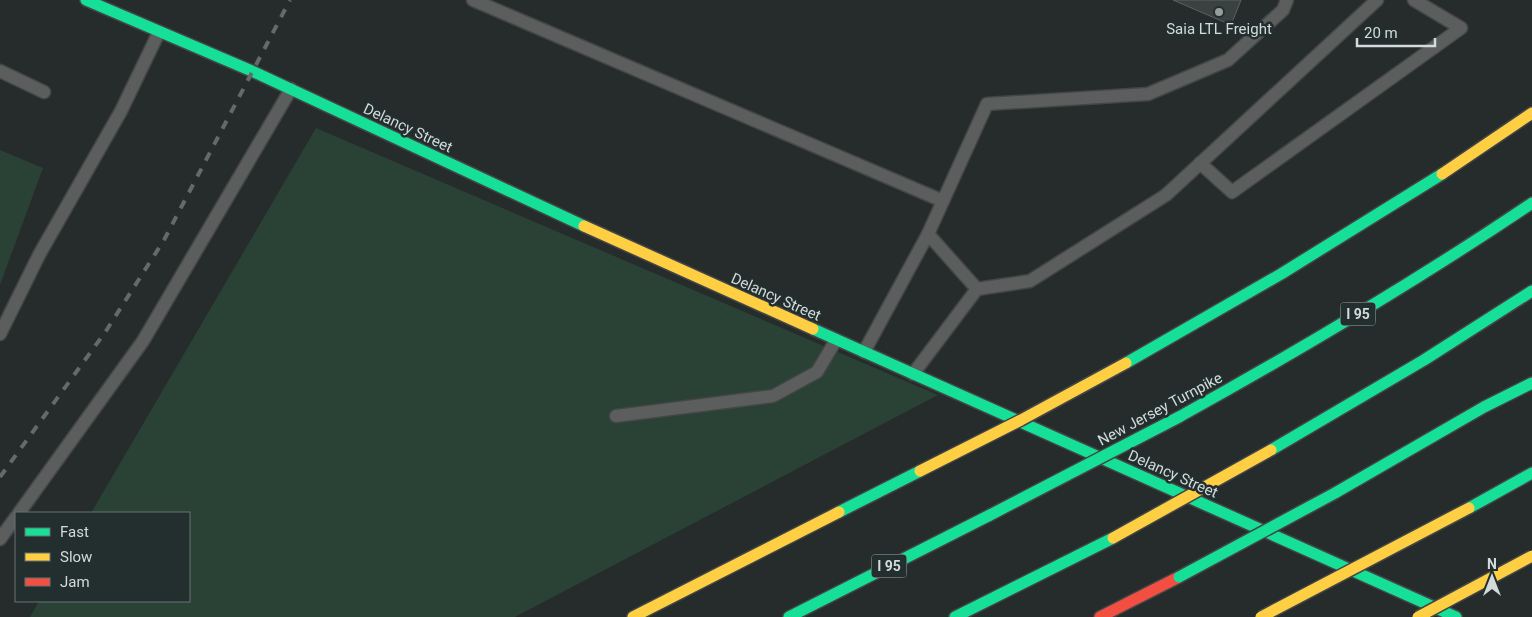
<svg xmlns="http://www.w3.org/2000/svg" width="1532" height="617" font-family="Roboto,sans-serif">
<rect width="100%" height="100%" fill="#262b2b"/>
<g fill="#2a4135">
<polygon points="316,128 938,395 515,617 30,617 39,601 189,601 189,513 91,513"/>
<polygon points="0,150 43,168 0,285"/>
</g>
<polygon fill="#394240" stroke="#5d6161" points="1173,0 1241,0 1231,25"/>
<g fill="none" stroke-linecap="round" stroke-linejoin="round">
<defs>
<g id="lane">
<polyline points="473,0 943,201"/>
<polyline points="0,71 44,92"/>
<polyline points="1200,163 1232,192 1461,28 1414,0"/>
<polyline points="928,234 987,104 1148,94 1228,60 1283,10 1287,0"/>
<polyline points="0,334 39,255 121,111 159,32"/>
<polyline points="864,352 928,234 977,289"/>
<polyline points="913,374 977,289 1030,281 1166,195 1377,0"/>
<polyline points="616,416 773,396 817,372 836,340"/>
<polyline points="19,513 143,341 291,89"/>
<polyline points="0,539 16,517"/>
</g>
<g id="fast">
<polyline points="86,0 254,72 584,226"/>
<polyline points="813,329 1456,617"/>
<polyline points="1126,363 1281,274 1442,174"/>
<path d="M 1179,417 C 1300,350 1418,280 1532,203"/>
<polyline points="1271,450 1424,360 1532,291"/>
<polyline points="1335,493 1484,407 1532,383"/>
<polyline points="1469,508 1532,473"/>
<polyline points="839,512 920,471"/>
<polyline points="789,617 990,515"/>
<polyline points="955,617 1113,538"/>
</g>
<g id="slow">
<polyline points="1442,174 1532,113"/>
<polyline points="584,226 813,329"/>
<polyline points="633,617 839,512"/>
</g>
<polyline id="jam" points="1100,617 1179,577"/>
</defs>
<use href="#lane" stroke="#434646" stroke-width="15"/>
<use href="#fast" stroke="#434646" stroke-width="14"/>
<use href="#slow" stroke="#434646" stroke-width="14"/>
<use href="#jam" stroke="#434646" stroke-width="14"/>
<use href="#lane" stroke="#5c5e5e" stroke-width="12"/>
<use href="#fast" stroke="#16e098" stroke-width="11"/>
<use href="#slow" stroke="#ffcf43" stroke-width="11"/>
<use href="#jam" stroke="#f24e42" stroke-width="11"/>
<polyline stroke="#666869" stroke-width="4" stroke-dasharray="9 9" stroke-linecap="butt" points="0,477 106,331 164,240 290,0"/>
<defs>
<g id="fast-bridge">
<polyline points="990,515 1179,417"/>
<polyline points="1179,577 1335,493"/>
</g>
<g id="slow-bridge">
<polyline points="920,471 1021,420 1126,363"/>
<polyline points="1113,538 1271,450"/>
<polyline points="1261,617 1469,508"/>
<polyline points="1418,617 1532,556"/>
</g>
</defs>
<use href="#fast-bridge" stroke="#434646" stroke-width="14" stroke-linecap="butt"/>
<use href="#slow-bridge" stroke="#434646" stroke-width="14" stroke-linecap="butt"/>
<use href="#fast-bridge" stroke="#16e098" stroke-width="11"/>
<use href="#slow-bridge" stroke="#ffcf43" stroke-width="11"/>
</g>
<circle fill="#969d9d" stroke="#232e2e" stroke-width="2" cx="1219" cy="12" r="5"/>
<g text-anchor="middle" dominant-baseline="central" stroke-width="5" stroke-linejoin="round" paint-order="stroke">
<g fill="#232e2e" stroke="#9ea6a6" stroke-width="1">
<rect x="1340.5" y="302.5" width="35" height="23" rx="4"/>
<rect x="871.5" y="554.5" width="35" height="23" rx="4"/>
</g>
<g font-size="14" font-weight="bold" fill="#d3dada">
<text x="1358" y="314">I 95</text>
<text x="889" y="566">I 95</text>
</g>
<g font-size="15" fill="#d3dada" stroke="#232e2e">
<text x="1219" y="29">Saia LTL Freight</text>
</g>
<g font-size="15" fill="#d3dada" stroke="#232e2e">
<text transform="translate(408 128) rotate(25)">Delancy Street</text>
<text transform="translate(776 297) rotate(24)">Delancy Street</text>
<text transform="translate(1160 409) rotate(-28)">New Jersey Turnpike</text>
<text transform="translate(1173 474) rotate(24)">Delancy Street</text>
</g>
</g>
<rect x="15" y="512" width="175" height="90" fill="#232e2e" stroke="#697373"/>
<rect x="25" y="528" width="25" height="8" fill="#16e098" stroke="#697373"/>
<text x="60" y="537" font-size="15" fill="#d3dada">Fast</text>
<rect x="25" y="553" width="25" height="8" fill="#ffcf43" stroke="#697373"/>
<text x="60" y="562" font-size="15" fill="#d3dada">Slow</text>
<rect x="25" y="578" width="25" height="8" fill="#f24e42" stroke="#697373"/>
<text x="60" y="587" font-size="15" fill="#d3dada">Jam</text>
<g transform="translate(1492 577)" stroke="#232e2e" stroke-width="4" paint-order="stroke">
<path d="M0-4L9 19L0 12L-9 19Z" fill="#d3dada"/>
<text y="-8" font-size="14" font-weight="bold" text-anchor="middle" fill="#d3dada">N</text>
</g>
<path d="M1357 38v8h78v-8" fill="none" stroke="#d3dada" stroke-width="2.5"/>
<text x="1364" y="38" font-size="15" fill="#d3dada" stroke="#232e2e" stroke-width="4" paint-order="stroke">20 m</text>
</svg>
